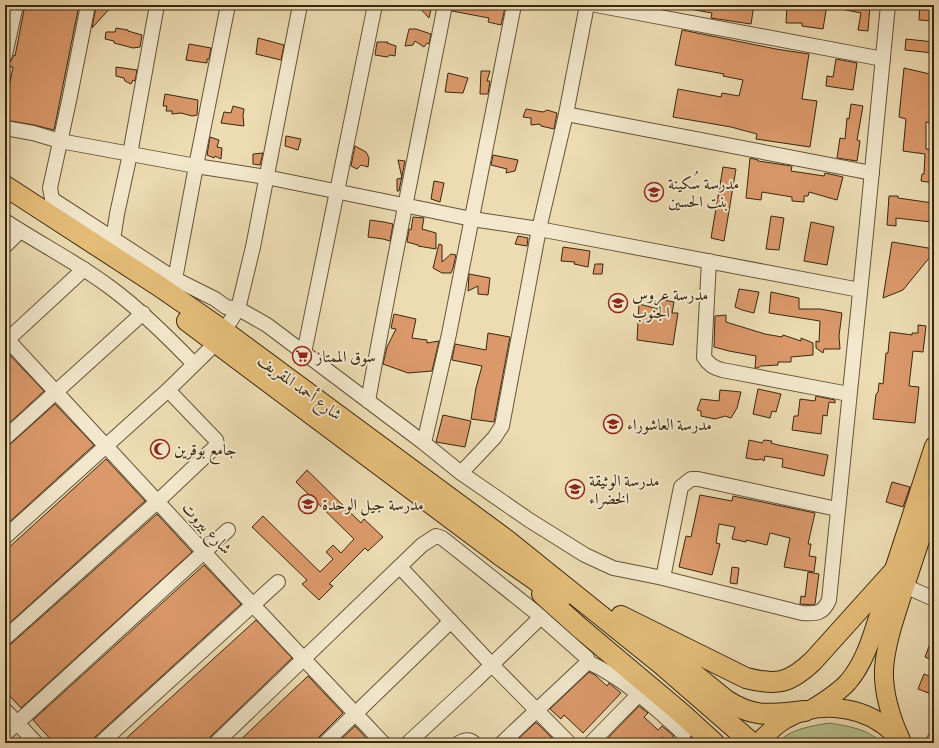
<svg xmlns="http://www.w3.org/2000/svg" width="939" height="748" font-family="'IM FELL Great Primer',Amiri,serif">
<rect width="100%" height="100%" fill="#eddcb2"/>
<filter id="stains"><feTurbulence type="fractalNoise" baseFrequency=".005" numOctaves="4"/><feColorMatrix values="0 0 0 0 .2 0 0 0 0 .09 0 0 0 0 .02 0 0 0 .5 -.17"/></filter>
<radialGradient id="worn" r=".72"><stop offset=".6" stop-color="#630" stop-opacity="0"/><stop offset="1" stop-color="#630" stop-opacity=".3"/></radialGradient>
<path fill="#b6c18e" stroke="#77744f" d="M 829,723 C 848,726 868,729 882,743 L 777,743 C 790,729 811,726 829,723 Z"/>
<g fill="#db996b" stroke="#382710">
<polygon points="25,5 79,5 54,130 34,125 5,120 5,108 13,67 5,66 5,63 11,61 14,55 15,56"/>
<polygon points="96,5 113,5 92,28 96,7"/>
<polygon points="417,5 432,5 429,18"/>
<polygon points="453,5 488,5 505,8 501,25 488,22 489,18 452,11"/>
<polygon points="691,5 754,5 751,24 711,18 712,13 690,9"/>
<polygon points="787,5 827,5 823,29 802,26 802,23 786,23"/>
<polygon points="841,5 870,5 868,31 858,30 861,13 841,9"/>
<polygon points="920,5 934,5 934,21 919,20"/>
<polygon points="116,28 128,30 128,31 142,35 140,47 133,48 114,43 114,41 105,39 106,32 115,32"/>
<polygon points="409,29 416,29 431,34 429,44 427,43 424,47 415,41 413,45 405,46"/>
<polygon points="682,30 776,49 809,54 802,99 817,101 810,147 756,139 757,134 731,127 673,117 678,89 721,97 722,93 739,96 743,80 723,76 724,74 675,65"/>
<polygon points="258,38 284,45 281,60 256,54"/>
<polygon points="906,39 934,42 933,53 905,50"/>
<polygon points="377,42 388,42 387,43 396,46 395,56 390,55 387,57 375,55"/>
<polygon points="189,44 211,48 209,59 207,59 207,63 186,60"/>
<polygon points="836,59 857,63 853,90 826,86 827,76 833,77"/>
<polygon points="116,67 137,70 135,81 133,80 131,84 125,81 124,78 116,76"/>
<polygon points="904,68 934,75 934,124 926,122 926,149 934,150 934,183 921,181 922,174 924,174 925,154 903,151 906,119 899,117"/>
<polygon points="481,71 490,71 487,81 490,81 488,94 480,94"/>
<polygon points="448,73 468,78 463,93 445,92"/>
<polygon points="165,94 198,100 197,115 192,116 181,113 172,114 172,111 166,111 167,106 163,106"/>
<polygon points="851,104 863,106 857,140 860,141 857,161 837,158 840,138 845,139 847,118 849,119"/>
<polygon points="233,106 244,109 243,116 244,126 221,123 224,112 231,113"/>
<polygon points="526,109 543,112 547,110 557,113 554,129 541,126 540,124 531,125 531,118 523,117"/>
<polygon points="286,136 301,139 298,150 285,146"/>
<polygon points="210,137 219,140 217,147 222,148 221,159 215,156 214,158 207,155"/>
<polygon points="355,146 366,152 369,158 368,167 361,165 357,169 351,166"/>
<polygon points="263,153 260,165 253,164 253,154"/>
<polygon points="493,155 518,160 515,171 506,173 507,169 491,165"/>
<polygon points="750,158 758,160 758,161 792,166 791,171 824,176 825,173 843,177 837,200 809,192 808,196 804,196 804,202 792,201 792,197 762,192 761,200 746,198"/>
<polygon points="398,160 405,161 399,191 397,191 397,179 402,178"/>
<polygon points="723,167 736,169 724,241 711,238"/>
<polygon points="434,181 444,183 440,202 431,199"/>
<polygon points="889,196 898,196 898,198 933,203 931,222 896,218 896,226 887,225"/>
<polygon points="771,216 784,218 779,250 766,249"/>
<polygon points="413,217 424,218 422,229 436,233 436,249 418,246 418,245 407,242 409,229 411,230"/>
<polygon points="370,220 384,222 393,224 390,241 383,239 368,237"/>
<polygon points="811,222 834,227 827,265 804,261"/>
<polygon points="518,236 528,238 527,246 515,244"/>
<polygon points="892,242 934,249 934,252 903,290 883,298"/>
<polygon points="439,244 442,245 442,262 451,254 456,255 453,268 451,273 442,273 433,268"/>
<polygon points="563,247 590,251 588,267 574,264 575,262 561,261"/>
<polygon points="595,264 603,264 602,274 593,274"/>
<polygon points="469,274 490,278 488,295 478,294 478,286 468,291"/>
<polygon points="739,289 759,292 754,313 742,310 735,307"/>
<polygon points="771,292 799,298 799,309 820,309 842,313 839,336 840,349 824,349 823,353 816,348 816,341 819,342 820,321 769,313"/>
<polygon points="659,299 674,302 672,313 678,313 673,345 637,340 639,304 658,309"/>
<polygon points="394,314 416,319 412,338 427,340 427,343 439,341 432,371 408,373 383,364 387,347 396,329 391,328"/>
<polygon points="726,315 726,322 765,334 782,337 783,335 801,341 801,338 813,343 813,355 791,357 791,362 778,362 778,365 761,366 757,368 755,368 756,356 729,351 714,347 715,316"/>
<polygon points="918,325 926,326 923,352 913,351 909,386 919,387 915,423 873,419 876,394 878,392 879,383 883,384 886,353 888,353 890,332 912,335 912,333 918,333"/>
<polygon points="488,333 510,337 494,422 471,419 476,388 482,366 452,360 455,344 486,350"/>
<polygon points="5,350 44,391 5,427"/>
<polygon points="758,389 781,394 776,412 772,411 770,418 753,414"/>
<polygon points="720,390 741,392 737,408 731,418 725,416 715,419 701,416 701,411 697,410 701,399 719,401"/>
<polygon points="816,396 835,400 835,403 829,402 827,416 823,415 821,434 792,430 794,416 798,416 800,399 815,401"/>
<polygon points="55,404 94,445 5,526 5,449"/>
<polygon points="443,415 471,421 465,447 436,442"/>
<polygon points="749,440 762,443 764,440 772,441 771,443 778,445 828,455 824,476 782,467 783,459 765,456 764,461 761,459 757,460 746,458"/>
<polygon points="106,459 145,501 5,627 5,551"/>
<polygon points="307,470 361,523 364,519 383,537 368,551 365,548 329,584 333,586 319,600 302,584 307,580 252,527 263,516 320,572 333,559 326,552 333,545 341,553 354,539 296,482"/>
<polygon points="892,482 910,487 903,507 886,502"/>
<polygon points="700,495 732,501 733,496 815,513 808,544 811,544 809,556 816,557 814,572 784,567 790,538 770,533 767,545 746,540 746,542 732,539 735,527 719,524 716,543 720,544 712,575 679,567 686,536 691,537"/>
<polygon points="157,514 192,552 21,708 5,691 5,646 11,644"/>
<polygon points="204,565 241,604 95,737 92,743 54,743 33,720"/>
<polygon points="732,567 739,568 737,584 730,583"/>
<polygon points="808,572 819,574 815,604 814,605 800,604 801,596 805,597"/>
<polygon points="256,620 292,658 210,737 208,741 206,743 121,743"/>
<polygon points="933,636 934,636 934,661 925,657"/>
<polygon points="589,672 595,675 607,686 609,683 621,693 583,733 564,715 561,719 550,709"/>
<polygon points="924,674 934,678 934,695 918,689"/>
<polygon points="308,676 343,713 319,737 317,743 237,743"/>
<polygon points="639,706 648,713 644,717 658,730 662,726 674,736 668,742 662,737 657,743 609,743 606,740"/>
<polygon points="535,723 537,723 557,743 514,743"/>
<polygon points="355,726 371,743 337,743"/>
</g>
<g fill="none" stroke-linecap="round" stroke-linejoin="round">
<defs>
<g id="minor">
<path d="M 88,5 L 69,101 L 50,188 L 52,199 L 175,279 L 215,299 L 226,307 L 238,309 L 246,313 L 267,325 L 424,443 L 461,473 L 529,520 L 585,555 L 613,568 L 663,578 L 802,613 C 816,614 823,614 829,600 L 866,233 L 888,5"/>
<polyline points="596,5 883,59"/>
<polyline points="5,55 16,5"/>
<polyline points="566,114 872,173"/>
<polyline points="5,128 33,133 60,141 196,166 266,177 472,219 539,229 860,290"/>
<path d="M 5,221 C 40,244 78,263 111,288 C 142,311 168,337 194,364"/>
<polyline points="113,240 117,214 130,154 157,5"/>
<polyline points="5,246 20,231"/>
<path d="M 709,261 L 704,357 C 708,364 714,368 722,370 L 849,394"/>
<polyline points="175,279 196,166 228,5"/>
<polyline points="224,331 238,309 253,247 300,5"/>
<polyline points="5,337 253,605 383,743"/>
<polyline points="5,342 84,269"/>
<polyline points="304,353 375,5"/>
<path d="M 368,401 C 392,268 419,137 445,5"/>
<polyline points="5,438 143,313"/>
<polyline points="424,443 449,334 514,5"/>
<polyline points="461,473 494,438 502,426 539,229 566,114 587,5"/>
<polyline points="5,537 168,390 216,343"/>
<polyline points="400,567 492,665 569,743"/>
<polyline points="663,578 681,487 691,479 698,479 837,509"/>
<polyline points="905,586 934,599"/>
<polyline points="5,638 158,501 216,446 217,444 216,440 168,390"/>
<polyline points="5,710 36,743"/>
<polyline points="5,734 228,530"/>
<polyline points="101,743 278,582"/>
<path d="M 216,743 L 422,545 L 436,536 L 442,538 L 451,545 L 534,611 L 587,658 L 588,662 C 625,679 654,707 684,734"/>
<polyline points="325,743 451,621"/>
<polyline points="408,743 475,681 541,617"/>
<path d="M 459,743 C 464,740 469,739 474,743"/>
<polyline points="502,743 588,662"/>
<polyline points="591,743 639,694"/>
<polyline points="933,743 934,740"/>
</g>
<g id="major">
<path d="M 812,709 C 825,701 838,693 848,682 C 867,660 874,629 883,602 C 901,550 917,498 934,446"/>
<path d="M 901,740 C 891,718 883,694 884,669 C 886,641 896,615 904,589 C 914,559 924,529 934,498"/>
<path d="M 758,743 C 767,734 775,725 786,719 C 815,702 855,705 882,724 C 888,728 893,733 898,738"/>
</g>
<g id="highway">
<polyline points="5,186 159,286 224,331 508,541 661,664 752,743"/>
<polyline points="187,321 501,556 561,598"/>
<polyline points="542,594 580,628 680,712 714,743"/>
<path d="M 621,616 L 746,678 C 777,686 790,683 813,661 L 894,571"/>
<path d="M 641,631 L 726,700 C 755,719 772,714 805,711"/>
</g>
</defs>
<use href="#minor" stroke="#655438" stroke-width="16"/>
<use href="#major" stroke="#382710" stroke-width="20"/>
<use href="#highway" stroke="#382710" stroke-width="22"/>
<use href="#minor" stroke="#f3e8cd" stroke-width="14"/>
<use href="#major" stroke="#e6be79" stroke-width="18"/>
<use href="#highway" stroke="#e6be79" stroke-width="20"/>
</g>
<defs>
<symbol id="school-ring" viewBox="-11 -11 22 22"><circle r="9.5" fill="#f3e8cd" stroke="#8f2418" stroke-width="1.5"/><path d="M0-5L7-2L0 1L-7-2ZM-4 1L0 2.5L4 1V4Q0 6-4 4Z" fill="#8f2418"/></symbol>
<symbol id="supermarket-ring" viewBox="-11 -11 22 22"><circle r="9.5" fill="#f3e8cd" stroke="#8f2418" stroke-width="1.5"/><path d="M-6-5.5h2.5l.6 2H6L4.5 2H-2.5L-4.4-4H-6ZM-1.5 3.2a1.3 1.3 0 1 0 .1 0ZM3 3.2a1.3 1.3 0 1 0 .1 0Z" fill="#8f2418"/></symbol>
<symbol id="mosque-ring" viewBox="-11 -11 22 22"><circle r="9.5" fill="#f3e8cd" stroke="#8f2418" stroke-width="1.5"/><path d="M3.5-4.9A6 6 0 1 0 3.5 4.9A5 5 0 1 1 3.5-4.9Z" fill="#8f2418"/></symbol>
</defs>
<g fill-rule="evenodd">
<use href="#school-ring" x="643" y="181" width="22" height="22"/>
<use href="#school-ring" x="607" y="292" width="22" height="22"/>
<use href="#supermarket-ring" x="291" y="345" width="22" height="22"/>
<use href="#school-ring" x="602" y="413" width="22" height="22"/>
<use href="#mosque-ring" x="149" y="438" width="22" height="22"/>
<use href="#school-ring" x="564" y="478" width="22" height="22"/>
<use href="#school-ring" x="297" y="493" width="22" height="22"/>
</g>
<g text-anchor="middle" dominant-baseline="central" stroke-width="4" stroke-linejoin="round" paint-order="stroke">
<g font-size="16" fill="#382710" stroke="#f3e8cd" text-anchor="start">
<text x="668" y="183">مدرسة سُكينة<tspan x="668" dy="18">بنت الحسين</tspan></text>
<text x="632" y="294">مدرسة عروس<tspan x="632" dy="18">الجنوب</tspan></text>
<text x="316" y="356">سوق الممتاز</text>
<text x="627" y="424">مدرسة العاشوراء</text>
<text x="174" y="449">جامع بوقرين</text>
<text x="589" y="480">مدرسة الوثيقة<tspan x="589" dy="18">الخضراء</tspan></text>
<text x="322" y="504">مدرسة جيل الوحدة</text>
</g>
<g font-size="16" fill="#382710" stroke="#f3e8cd">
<text transform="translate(300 387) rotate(36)">شارع أحمد المقريف</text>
<text transform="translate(207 528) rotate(47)">شارع بيروت</text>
</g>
</g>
<rect width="939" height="748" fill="none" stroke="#eddcb2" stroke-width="20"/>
<rect x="6" y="6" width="927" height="736" fill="none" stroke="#382710" stroke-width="2"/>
<rect x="10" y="10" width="919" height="728" fill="none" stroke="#382710"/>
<rect width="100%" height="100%" filter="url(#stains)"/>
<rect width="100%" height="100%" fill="url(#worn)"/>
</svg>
